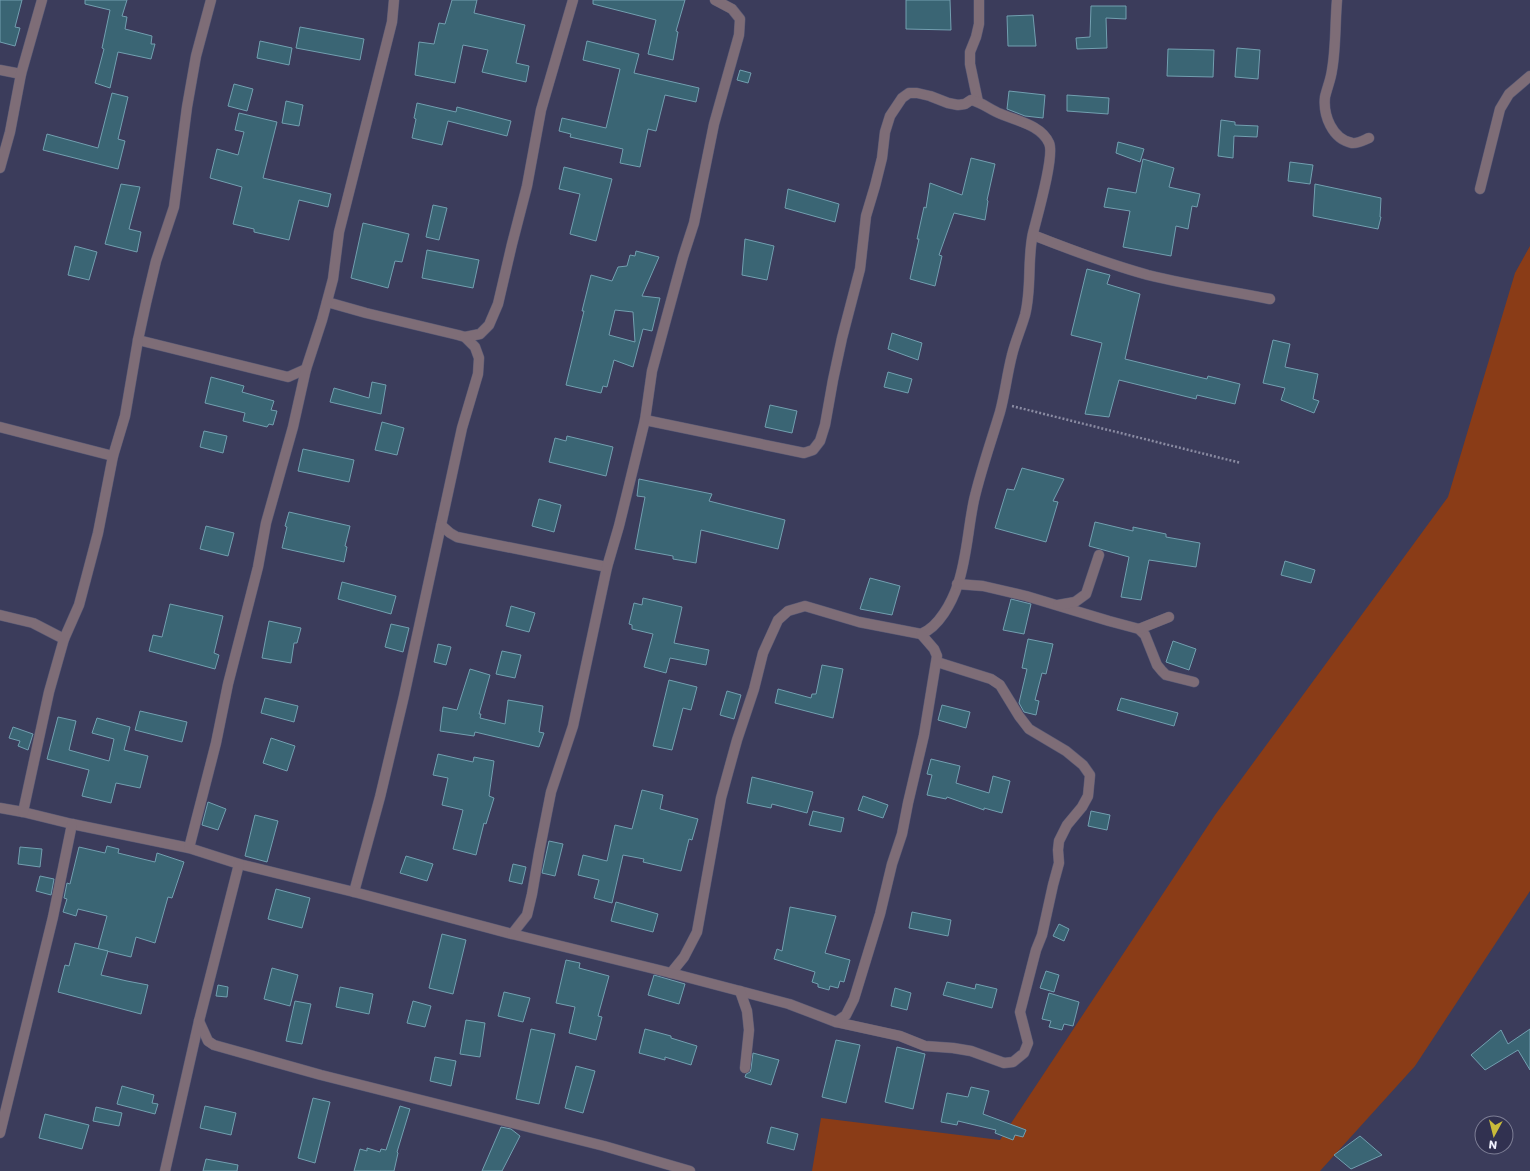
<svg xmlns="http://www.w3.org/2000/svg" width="1530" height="1171" font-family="Poppins,sans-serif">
<rect width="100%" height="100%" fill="#3b3c5b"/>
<polygon fill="#8a3c17" points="1530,246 1530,891 1415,1066 1320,1171 812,1171 821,1118 1000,1140 1215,815 1448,497 1515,273"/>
<g fill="#3a6574" stroke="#729fb0" fill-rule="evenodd">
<polygon points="0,0 22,0 15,27 20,28 15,46 0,42"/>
<polygon points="85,0 127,0 122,16 127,17 125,29 152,36 151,44 155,44 151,59 118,52 110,88 95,83 104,49 102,48 110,10 85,4"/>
<polygon points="452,0 477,0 474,13 525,25 516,63 529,66 526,82 482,72 488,50 463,45 455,83 415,75 419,42 434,44 439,23 445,24"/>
<polygon points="593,0 685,0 676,31 678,32 673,60 648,54 656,20 593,4"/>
<polygon points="906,0 950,0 951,30 906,29"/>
<polygon points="1091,6 1126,6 1126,19 1106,18 1107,48 1077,49 1076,38 1090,37"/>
<polygon points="1033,15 1036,46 1008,46 1007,16"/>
<polygon points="300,27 364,39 360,60 296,48"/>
<polygon points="260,41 292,48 289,65 257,58"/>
<polygon points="587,41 639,54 634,73 699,88 696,102 665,95 656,131 648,129 640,167 620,163 623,149 570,137 571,134 559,131 562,118 606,128 620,69 583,60"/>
<polygon points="1237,48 1260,50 1258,79 1235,77"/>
<polygon points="1168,49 1214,50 1213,77 1167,76"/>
<polygon points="740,70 751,73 748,83 737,80"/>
<polygon points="234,84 253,89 247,111 228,106"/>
<polygon points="1009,91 1045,95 1043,118 1025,116 1007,109"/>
<polygon points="112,93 128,97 118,139 125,141 118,169 43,150 47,134 98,148"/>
<polygon points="1067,95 1109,98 1108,114 1067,111"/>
<polygon points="286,101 303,105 299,126 282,123"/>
<polygon points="417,103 456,112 457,107 511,121 507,136 448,121 442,145 412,138 416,119 414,118"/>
<polygon points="239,113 277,122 263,178 331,194 328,207 299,200 289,240 254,232 254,229 233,224 242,187 210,178 217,149 238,155 244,132 235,130"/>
<polygon points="1221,120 1235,122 1235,125 1258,126 1257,137 1234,136 1233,158 1218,156"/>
<polygon points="1118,142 1144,149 1140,162 1116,153"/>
<polygon points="971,158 995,164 987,200 988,201 985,220 954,213 939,255 942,256 935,286 910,279 919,239 917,239 924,207 926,208 930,183 962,195"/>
<polygon points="1143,159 1174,168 1169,187 1200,194 1197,207 1192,206 1188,229 1176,226 1171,256 1123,247 1130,211 1104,207 1108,188 1136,193"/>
<polygon points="1290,162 1313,165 1310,184 1288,181"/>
<polygon points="564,167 612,179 596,241 570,234 580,194 559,189"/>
<polygon points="121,184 140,187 129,229 141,232 137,252 105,244"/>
<polygon points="1315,184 1381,198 1380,217 1381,217 1378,229 1313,216"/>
<polygon points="788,189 839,204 835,222 785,208"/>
<polygon points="433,205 447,208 439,240 426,237"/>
<polygon points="363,223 409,234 402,262 395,261 388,288 351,278"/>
<polygon points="745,239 774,246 767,280 742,275"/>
<polygon points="75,246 97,252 89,280 68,275"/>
<polygon points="427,250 479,260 473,288 422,278"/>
<path d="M 636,251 L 659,257 L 642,296 L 660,298 L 652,331 L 643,329 L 633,367 L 614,360 L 607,387 L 603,386 L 601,393 L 566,385 L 584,311 L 582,311 L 591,275 L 612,281 L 618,267 L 627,266 L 630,255 L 635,256 ZM 615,310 L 633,312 L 635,342 L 609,335 Z"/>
<polygon points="1087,269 1110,275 1107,284 1140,294 1125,359 1207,379 1208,376 1240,384 1235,404 1197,395 1196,399 1119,380 1109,417 1085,414 1102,343 1071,335"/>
<polygon points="892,333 922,343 918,360 888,349"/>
<polygon points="1273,340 1290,344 1285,367 1318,374 1313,399 1319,401 1314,413 1281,400 1285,388 1263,383"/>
<polygon points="888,372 912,379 908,393 884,387"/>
<polygon points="211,377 244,386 242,392 274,401 271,410 277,411 273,425 269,424 267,427 243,421 245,413 205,403"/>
<polygon points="372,382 386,385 381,414 330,402 334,388 369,398"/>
<polygon points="770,405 797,411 792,433 765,427"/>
<polygon points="382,422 404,428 397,455 375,450"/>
<polygon points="204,431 227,436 223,453 200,447"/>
<polygon points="567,436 613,447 606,476 549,462 555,438 566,441"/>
<polygon points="303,449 354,460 349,482 298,471"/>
<polygon points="1022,468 1064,479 1053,501 1058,502 1046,542 995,528 1007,489 1014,490"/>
<polygon points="639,479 712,494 709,501 785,520 778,549 701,530 696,563 673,559 673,556 635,549 645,497 637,496"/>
<polygon points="539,499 561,505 554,532 532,526"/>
<polygon points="289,512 350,526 345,546 347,547 344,562 282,548 287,527 285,526"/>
<polygon points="1095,522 1133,531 1133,527 1166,534 1166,537 1200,543 1196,567 1149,560 1141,600 1121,597 1129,557 1089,546"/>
<polygon points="206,526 234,533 228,556 200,549"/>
<polygon points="1285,561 1315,570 1311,583 1281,575"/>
<polygon points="870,578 900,586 892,615 860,609"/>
<polygon points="342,582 396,596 391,614 338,599"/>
<polygon points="643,598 682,607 674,643 709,650 706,665 670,658 666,673 644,667 653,634 632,629 632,625 629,624 634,603 642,605"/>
<polygon points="1011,599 1031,604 1024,634 1003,630"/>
<polygon points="170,604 223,616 214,653 219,655 215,669 149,651 153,635 162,637"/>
<polygon points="511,606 535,613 529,632 506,626"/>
<polygon points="269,621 301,628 297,643 294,643 291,663 262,658"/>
<polygon points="391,624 409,628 403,652 385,647"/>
<polygon points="1028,639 1053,644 1046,674 1042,673 1035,700 1039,701 1036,715 1024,712 1019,703 1027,669 1022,668"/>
<polygon points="1173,641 1196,649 1189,670 1166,662"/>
<polygon points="438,644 451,647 446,665 434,662"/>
<polygon points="502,651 521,655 515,678 496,674"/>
<polygon points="822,665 843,669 833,718 775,703 778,689 811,698 812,694 816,694"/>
<polygon points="470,669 490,675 479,714 481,714 480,718 505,724 508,700 543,706 539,732 544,733 539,747 475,732 474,736 440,731 443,707 457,710"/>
<polygon points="669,680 697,687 691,710 683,708 672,750 653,746"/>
<polygon points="727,691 741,695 734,719 720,715"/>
<polygon points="265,698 298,706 294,722 261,713"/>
<polygon points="1121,698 1178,713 1174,726 1117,710"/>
<polygon points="942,705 970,712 966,728 938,720"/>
<polygon points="140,711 187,722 182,742 135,730"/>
<polygon points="58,717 76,721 69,750 109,761 114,739 92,733 97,718 130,727 124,750 148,756 140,788 116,783 111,803 82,796 89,770 47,759"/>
<polygon points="13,727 33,734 28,750 18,746 20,741 9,738"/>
<polygon points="271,738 295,746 287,771 263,763"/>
<polygon points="438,754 473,762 474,757 494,761 489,796 494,798 486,824 484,823 476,855 453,849 463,810 442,805 448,778 433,775"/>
<polygon points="931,759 960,766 956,783 989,793 993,776 1010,781 1002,813 984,808 984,810 947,797 946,799 927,795 932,775 927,774"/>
<polygon points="752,777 813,792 807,813 772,804 771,808 747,803"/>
<polygon points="642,790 663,795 660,809 698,819 692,840 689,839 681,871 643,862 644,859 623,855 612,903 594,898 599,880 578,875 583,855 607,861 615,825 632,829"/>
<polygon points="863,796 888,805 883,818 858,810"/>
<polygon points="208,802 226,809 218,830 202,825"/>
<polygon points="813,811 844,818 841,832 809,825"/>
<polygon points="1091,811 1110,815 1107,830 1088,826"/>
<polygon points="255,815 278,821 267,862 245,856"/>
<polygon points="549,841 563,844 555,876 542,873"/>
<polygon points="107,846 119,849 118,853 155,862 157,853 184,862 172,898 168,897 155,943 136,937 131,957 98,949 107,916 78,909 76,916 63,912 67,899 64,898 67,883 70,884 79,847 105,853"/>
<polygon points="20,847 42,849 40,867 18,864"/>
<polygon points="406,856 433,864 427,881 400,873"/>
<polygon points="513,864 526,867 522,884 509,881"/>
<polygon points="40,876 54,879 51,895 36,891"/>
<polygon points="276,889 310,898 302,928 268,919"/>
<polygon points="616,902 658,914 653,932 611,921"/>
<polygon points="790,907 836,916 825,953 850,960 844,982 840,981 838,988 830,986 829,990 818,987 818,984 812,982 815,972 774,959 777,949 782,951"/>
<polygon points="912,912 951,920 948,936 909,928"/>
<polygon points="1059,924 1069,929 1064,941 1053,936"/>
<polygon points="442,934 466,940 453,994 429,988"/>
<polygon points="75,943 108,951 101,975 127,981 148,985 141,1014 58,992 65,965 69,966"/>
<polygon points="566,960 580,963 579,968 609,976 598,1016 602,1017 596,1040 569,1033 575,1007 556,1003"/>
<polygon points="272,968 298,975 290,1006 264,999"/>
<polygon points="1046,971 1059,975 1054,992 1040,988"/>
<polygon points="654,975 685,984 679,1004 648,995"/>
<polygon points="947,982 975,989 976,984 997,989 992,1008 943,995"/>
<polygon points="218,985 228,987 227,997 216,996"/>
<polygon points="340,987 373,994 369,1014 336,1007"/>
<polygon points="895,988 911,993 907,1010 891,1006"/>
<polygon points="504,992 530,998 523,1022 498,1016"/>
<polygon points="1049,993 1079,1002 1073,1026 1064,1024 1062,1030 1049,1027 1051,1021 1042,1019"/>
<polygon points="295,1001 311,1004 302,1044 286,1041"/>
<polygon points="413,1001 431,1006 425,1027 407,1023"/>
<polygon points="466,1020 485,1023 480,1057 460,1054"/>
<polygon points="531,1029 555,1034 539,1104 516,1099"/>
<polygon points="645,1029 671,1036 671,1038 697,1046 691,1065 665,1057 665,1060 639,1053"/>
<polygon points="1530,1029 1530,1070 1518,1050 1485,1070 1471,1055 1501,1030 1508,1044"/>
<polygon points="836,1040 860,1045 846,1103 822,1097"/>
<polygon points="897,1047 925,1054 913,1109 885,1102"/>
<polygon points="753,1053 779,1060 771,1085 745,1077 746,1074 750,1072 751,1069"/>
<polygon points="435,1057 456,1061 451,1086 430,1081"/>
<polygon points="576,1066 595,1071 583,1113 565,1108"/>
<polygon points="122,1086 154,1095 152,1103 158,1104 155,1114 117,1104"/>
<polygon points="971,1087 989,1091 983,1114 1026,1130 1023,1137 1015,1135 1013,1140 995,1133 996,1130 958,1121 957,1125 941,1122 947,1093 968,1097"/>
<polygon points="313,1098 330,1102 315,1163 298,1158"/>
<polygon points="205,1106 236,1113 231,1135 200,1128"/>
<polygon points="400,1106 410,1109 397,1152 398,1153 394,1171 354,1171 360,1149 367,1151 367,1148 380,1152 381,1149 386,1150"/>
<polygon points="96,1107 122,1113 119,1126 93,1121"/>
<polygon points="45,1114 89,1125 82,1149 39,1138"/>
<polygon points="501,1127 511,1129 520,1136 502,1171 482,1171"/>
<polygon points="771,1127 798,1134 794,1150 767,1143"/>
<polygon points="1360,1136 1382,1155 1351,1169 1334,1155"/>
<polygon points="206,1159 238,1165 237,1171 203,1171"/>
</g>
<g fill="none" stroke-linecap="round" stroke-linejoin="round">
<defs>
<g id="minor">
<path d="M 1337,0 C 1335,23 1336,48 1332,70 C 1331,79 1327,88 1325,97 C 1323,115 1332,139 1352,143 C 1357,144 1364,140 1369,138"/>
<polyline points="0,70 21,74"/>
<polyline points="978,102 970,64 970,52 976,37 979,24 979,0"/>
<polyline points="0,168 10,132 21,74 42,0"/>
<polyline points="1480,189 1500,109 1509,94 1530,76"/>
<path d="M 1033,235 C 1071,250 1108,264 1148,275 C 1188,285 1229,291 1270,299"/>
<polyline points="327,302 366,313 458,335 465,337 475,347 479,358 478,374 462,428 404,696 380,797 354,892"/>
<polyline points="465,337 480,334 489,325 498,304 512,244 527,186 541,110 573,0"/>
<polyline points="138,340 288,377 306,369"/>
<path d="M 645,420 L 804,453 L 813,450 L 820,441 L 825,425 L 833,380 L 842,338 L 860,269 L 866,216 L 875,186 L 882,158 L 885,132 L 890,116 L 902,98 L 909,93 L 917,93 L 930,96 L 948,103 L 958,105 L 965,104 L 971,100 C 982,102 990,110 1001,114 C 1017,121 1041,125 1049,143 C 1055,155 1037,217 1033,233 C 1027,260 1032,288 1025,315 C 1021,329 1015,342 1012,355 C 1007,374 1005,394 1000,412 C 991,442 981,470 974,500 C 968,528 967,557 958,584 C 952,602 939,627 921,634 L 859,622 L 805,606 L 788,611 L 778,620 L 763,653 L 754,689 L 737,740 L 721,798 L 697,932 L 684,957 L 671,973"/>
<polyline points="0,427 113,456"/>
<polyline points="441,525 450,533 457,537 607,567"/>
<polyline points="957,584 983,586 1026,596 1109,621 1139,629 1145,635 1157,665 1162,671 1166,675 1194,682"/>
<polyline points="1058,605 1075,602 1086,594 1099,555"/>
<polyline points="0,615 33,623 64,639"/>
<polyline points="1139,629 1169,617"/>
<polyline points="0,808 23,812 72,824 189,848 239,864 354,892 512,934 671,973 789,1004 836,1022 900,1036 925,1046 953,1048 971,1051 1004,1063 1013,1062 1024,1053 1028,1043 1020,1012 1036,950 1042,935 1053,885 1059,863 1058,850 1059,841 1067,825 1082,807 1088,796 1090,775 1083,765 1066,751 1029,729 1019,716 1000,685 991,679 937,662"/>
<polyline points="23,812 49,692 64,639 79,605 98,533 113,456 125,416 138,340 146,303 156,261 174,207 187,107 196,56 211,0"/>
<polyline points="189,848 216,743 228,684 258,567 266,523 293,427 306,369 322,320 333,279 339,232 392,22 394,0"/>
<polyline points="512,934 527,915 532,894 539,853 551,792 573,726 607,567 619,526 645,420 652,371 683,257 694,223 714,124 739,35 740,19 732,9 715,0"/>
<polyline points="740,991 747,1011 749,1030 745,1068"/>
<polyline points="199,1021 208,1041 214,1045 321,1075 604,1146 690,1171"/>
<polyline points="836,1022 846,1015 854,999 880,914 892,864 902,834 908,803 924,735 937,656 934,649 921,634"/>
<polyline points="0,1133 53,917 72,824"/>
<polyline points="165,1171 199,1021 239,864"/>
</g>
</defs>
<use href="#minor" stroke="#585975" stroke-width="11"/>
<polyline stroke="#8a8ba2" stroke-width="2.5" stroke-dasharray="2 2" stroke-linecap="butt" points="1012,406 1241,463"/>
<use href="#minor" stroke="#7e6d77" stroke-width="10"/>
</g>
<g transform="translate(1494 1135) rotate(187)"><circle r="19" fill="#313150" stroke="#7d7e95"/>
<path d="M0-3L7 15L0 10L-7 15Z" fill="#c9bb3a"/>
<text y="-6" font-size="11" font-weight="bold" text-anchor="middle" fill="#f0f1fd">N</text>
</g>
</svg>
